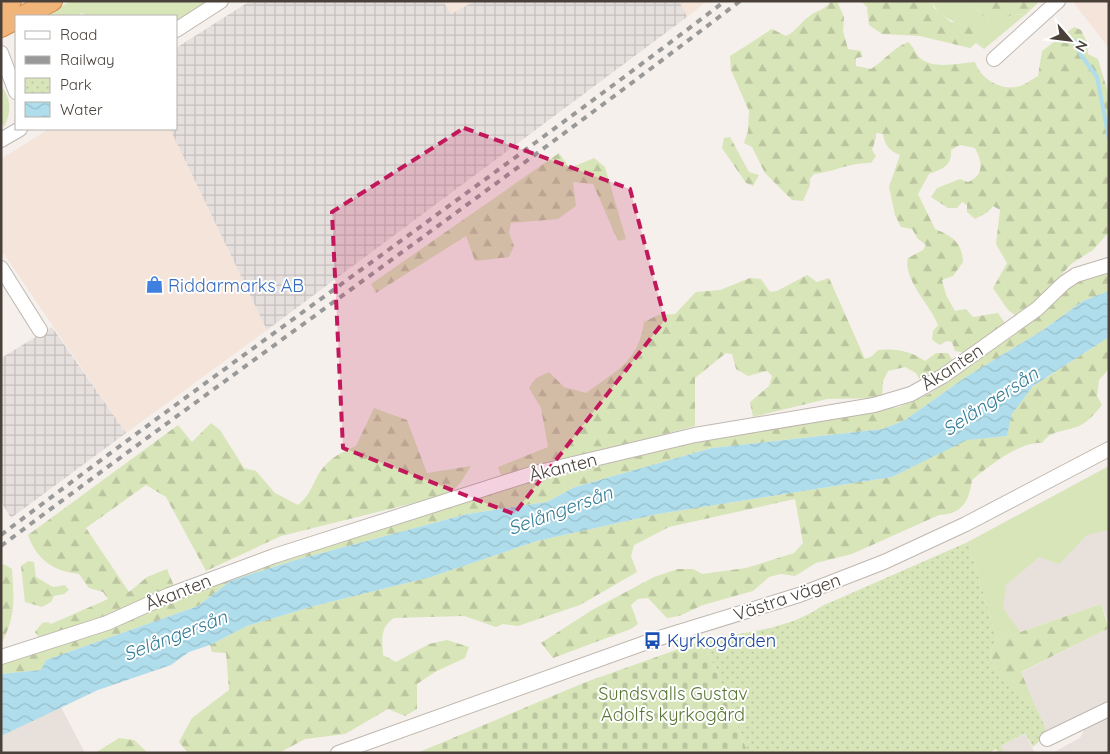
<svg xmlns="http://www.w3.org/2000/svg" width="1110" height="754" font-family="Quicksand,sans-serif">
<defs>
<pattern id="industrial-grid" width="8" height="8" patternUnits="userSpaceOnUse" patternTransform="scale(1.25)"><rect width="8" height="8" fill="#e5e0dd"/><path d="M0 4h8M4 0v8" fill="none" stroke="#c6c1be"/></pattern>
<pattern id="forest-firs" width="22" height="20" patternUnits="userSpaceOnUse" patternTransform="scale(1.25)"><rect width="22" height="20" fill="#d8e5b9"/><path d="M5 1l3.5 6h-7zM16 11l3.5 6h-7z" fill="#bbc6a0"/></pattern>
<pattern id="cemetery-stones" width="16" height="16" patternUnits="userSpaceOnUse" patternTransform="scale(1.25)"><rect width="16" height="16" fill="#d8e5b9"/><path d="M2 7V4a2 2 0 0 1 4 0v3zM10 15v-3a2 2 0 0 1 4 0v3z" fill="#bbc6a0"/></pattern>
<pattern id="park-dots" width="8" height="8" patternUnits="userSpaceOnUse" patternTransform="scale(1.25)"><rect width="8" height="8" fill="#d8e5b9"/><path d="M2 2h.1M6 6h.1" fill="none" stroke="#bbc6a0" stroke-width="1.8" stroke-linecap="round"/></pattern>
<pattern id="water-waves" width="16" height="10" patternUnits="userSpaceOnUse" patternTransform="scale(1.25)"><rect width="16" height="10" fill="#afddeb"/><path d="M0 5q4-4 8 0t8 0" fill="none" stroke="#98bfca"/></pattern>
</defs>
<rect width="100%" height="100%" fill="#f5f0ec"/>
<g fill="#e8e1db">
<polygon points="1109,466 1109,624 1101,604 997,640 968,542"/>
<polygon points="1109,628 1109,704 1048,733 1020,673"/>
<polygon points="61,707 85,753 1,753 1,736"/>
<polygon points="1109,712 1109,753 1057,753 1056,751 1080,738 1088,723"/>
<polygon points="1025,733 1035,753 1004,753 1001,746"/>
</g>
<g fill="#f4e4da">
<polygon points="443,1 475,1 451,14"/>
<polygon points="679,1 707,1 687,17"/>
<polygon points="1075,1 1109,1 1109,48 1073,2"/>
<polygon points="49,129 170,129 267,330 126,433 1,250 1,159"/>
</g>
<g fill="url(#industrial-grid)">
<polygon points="250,1 443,1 451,14 475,1 679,1 687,17 267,330 170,129 176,129 176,48"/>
<polygon points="52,327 126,433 11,518 1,502 1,358"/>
</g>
<g fill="#d8e5b9">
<polygon points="71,1 208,1 176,21 176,16 85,16 82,13 77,16 43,16"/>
<path d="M 932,1 L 968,1 L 988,21 L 1013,14 L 1025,15 L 984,49 L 976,43 L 982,32 C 965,24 938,21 932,1 Z"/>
<path d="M 1,85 C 11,100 12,110 4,127 L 1,121 Z"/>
<polygon points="1109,466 1109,530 1087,535 1059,564 1039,557 1006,585 1003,608 1020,632 997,640 968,542"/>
</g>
<g fill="url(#forest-firs)">
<path d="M 831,1 L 837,1 L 844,17 L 843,31 L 848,49 L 861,51 L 862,57 L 856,58 L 856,66 L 871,69 C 885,60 893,48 908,42 C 914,46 915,54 920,58 C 934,70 957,63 975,62 C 980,77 998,90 1016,87 C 1023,86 1031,80 1038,76 L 1042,51 L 1074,27 L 1081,30 L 1087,42 L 1088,54 L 1098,59 L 1109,96 L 1109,232 L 1093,250 L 1071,264 L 1032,308 L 1019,318 L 1008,310 L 993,288 L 1007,263 L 996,244 L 1000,210 L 993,206 L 988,212 L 975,219 L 967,212 L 967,205 L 962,202 L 957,208 L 948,208 L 931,197 L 937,188 L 960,179 L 968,182 C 985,175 982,161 975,148 L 960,145 L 951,150 C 952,166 943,169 929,174 L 918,194 L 935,229 C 952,236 962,242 963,262 L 953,276 L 942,280 L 946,295 L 955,311 L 966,309 L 973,317 L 998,313 L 1005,323 L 996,334 L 965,353 L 955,351 L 952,342 L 947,341 L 940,345 L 932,340 L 933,331 L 938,325 C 931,306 902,278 908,258 L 923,250 L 926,245 L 918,239 L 912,229 L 901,227 L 895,215 L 889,187 L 900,155 C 889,151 885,145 883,134 L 876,133 L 876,138 L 872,150 L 876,156 L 871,163 C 850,162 834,172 814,174 L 810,179 L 810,185 L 803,201 L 792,200 L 765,173 L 752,147 L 744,143 L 748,131 L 749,111 L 731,70 L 730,56 L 772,29 L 786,36 C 797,31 801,21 811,15 C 818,10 825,10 831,1 Z"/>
<polygon points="861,1 932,1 934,8 951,22 976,21 983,32 976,43 970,48 920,36 882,34 869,25 867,7"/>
<polygon points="968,1 1040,1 1025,15 1013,14 995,24 988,21"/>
<polygon points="730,137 749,172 759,175 753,186 746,183 722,148 724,138"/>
<polygon points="559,153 570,168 594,158 605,167 626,239 618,241 593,184 573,182 576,206 558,219 511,223 509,233 514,246 509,257 475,261 466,236 376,293 371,284"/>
<polygon points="1109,272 1109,291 1083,301 1043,330 966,377 905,420 883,429 712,448 575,487 547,502 467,514 292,561 230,581 198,606 46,660 42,670 1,674 1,661 120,623 250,568 519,484 618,457 845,413 899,407 929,394 952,378 1038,317 1070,287 1084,278"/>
<path d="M 807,275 L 817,282 L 829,278 L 865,359 L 872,356 L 878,350 C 895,348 911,351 925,361 L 936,353 L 948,353 L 954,362 L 922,383 L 916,373 L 905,367 L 888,371 L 883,381 L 882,398 L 827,399 L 753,417 L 750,402 L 769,386 L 772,376 L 767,371 L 748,376 L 736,369 L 732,354 L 726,353 L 695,378 L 695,426 L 502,478 L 498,467 L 548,447 L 541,408 L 529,388 L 536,378 L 549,372 L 564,387 L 586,393 C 616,371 639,361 644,322 L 658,315 L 675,314 L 696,292 L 720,290 L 750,278 L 761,279 L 770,292 L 777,291 Z"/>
<path d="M 1109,337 L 1109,369 L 1099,380 L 1097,396 L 1102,405 C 1096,412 1090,420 1081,425 C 1068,432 1051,429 1042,443 C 1020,441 989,466 972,480 C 969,502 962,514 939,515 L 852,554 L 816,563 L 795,576 L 781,574 L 769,577 L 753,591 L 703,605 L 679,616 L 667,618 L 648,598 L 638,599 L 631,605 L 638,624 L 631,629 L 553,658 L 541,643 L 592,610 L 654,577 L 678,569 L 693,569 L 702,574 L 746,568 L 794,553 L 803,543 L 795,499 L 669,527 L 634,545 L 631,556 L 637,572 L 580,605 L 518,626 L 503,624 L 496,627 L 464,616 L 394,618 C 380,627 382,639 383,655 L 396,662 L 429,644 L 447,640 L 469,647 L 465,658 L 435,672 L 417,684 L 417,709 L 405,716 L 388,709 L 345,734 L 305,739 L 279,753 L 188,753 L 179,742 L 192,718 L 229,690 L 226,653 L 212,652 L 210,645 L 247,626 L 314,606 L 431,577 L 537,541 L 658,514 L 892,477 L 967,439 L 1007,436 L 1012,414 L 1032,387 Z"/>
<path d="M 374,408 L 407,420 L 427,473 L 471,466 L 461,482 L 450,494 L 281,536 L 206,571 L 166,497 L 146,485 L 86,528 L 129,592 L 147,577 L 167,569 L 174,586 L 116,612 L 40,639 L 35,632 L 42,623 L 48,622 L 51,624 L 108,599 L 103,592 L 89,588 L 79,574 C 53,571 37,560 28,535 L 178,425 L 192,442 L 211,423 L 220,430 L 244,468 L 256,471 L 275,493 L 298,505 C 312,493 311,486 320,472 C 329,458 342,452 356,446 Z"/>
<polygon points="28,561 34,562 36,577 53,587 65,585 69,590 64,594 54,596 51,602 42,607 25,602 21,566"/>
<path d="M 4,564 L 12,569 C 14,600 16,617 1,644 L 1,566 Z"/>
<path d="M 1101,604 L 1109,628 L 1021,672 L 1034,703 L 1030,706 C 1013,692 976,662 997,640 Z"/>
<polygon points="119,738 134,740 148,753 95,753"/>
</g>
<polygon fill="url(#cemetery-stones)" points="704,640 748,753 417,753 586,682"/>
<path fill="url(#park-dots)" d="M 968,542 L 997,640 C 976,662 1013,691 1030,706 L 1034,703 L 1048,733 L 1033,747 L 1025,733 L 1001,746 L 1004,753 L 998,753 L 996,749 L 989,753 L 748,753 L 704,640 C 744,632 788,630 822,606 Z"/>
<polygon fill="url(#water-waves)" points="1109,291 1109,337 1033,386 1012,414 1007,436 967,440 892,477 658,514 537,541 431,577 314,606 247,626 210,645 189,652 171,665 98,690 1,736 1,674 41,670 46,660 198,606 230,581 292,561 467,514 547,502 575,487 712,448 883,429 905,420 966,377 1043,330 1083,301"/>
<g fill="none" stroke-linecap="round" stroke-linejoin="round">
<polyline stroke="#afddeb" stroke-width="4" points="1075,41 1081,55 1097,77 1109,139"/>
<defs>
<g id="minor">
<polyline points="176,30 221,1"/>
<polyline points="1,53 16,92"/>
<polyline points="994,59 1058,1"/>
<polyline points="1,140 20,129"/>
<polyline points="1,268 40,330"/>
<polyline points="1,657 107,623 169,595 274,556 531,474 695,435 874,405 911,394 943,376 1037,309 1064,283 1076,275 1109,265"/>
<polyline points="1047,739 1109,709"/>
<polyline points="338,753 653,640 799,595 884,562 966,524 1109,449"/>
</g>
<g id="highway">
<polyline points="1,6 11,1"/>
<polyline points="23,16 52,1"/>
<polyline points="1,27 16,19"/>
</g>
</defs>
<use href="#minor" stroke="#bfb7af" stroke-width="16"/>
<use href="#highway" stroke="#d1884a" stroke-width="22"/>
<use href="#minor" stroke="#fff" stroke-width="14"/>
<use href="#highway" stroke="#f1b57a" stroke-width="20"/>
<g stroke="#999" stroke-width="4" stroke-dasharray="6 6" stroke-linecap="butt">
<path d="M 1,535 C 240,354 486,183 725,1"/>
<path d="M 1,546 C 246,363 497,187 740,1"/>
</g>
</g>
<path fill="#c2185b" fill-opacity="0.2" stroke="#c2185b" stroke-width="4" stroke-dasharray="10 6" stroke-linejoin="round" d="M 464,128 L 630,189 L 665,320 L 514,514 L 343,448 L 332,212 Z"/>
<defs>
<symbol id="shop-bare" viewBox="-9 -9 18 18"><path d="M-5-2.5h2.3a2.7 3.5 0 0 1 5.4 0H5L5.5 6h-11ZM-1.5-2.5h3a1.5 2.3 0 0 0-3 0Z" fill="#3f7fe0" stroke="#fff" stroke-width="2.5" paint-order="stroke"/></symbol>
<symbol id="bus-bare" viewBox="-9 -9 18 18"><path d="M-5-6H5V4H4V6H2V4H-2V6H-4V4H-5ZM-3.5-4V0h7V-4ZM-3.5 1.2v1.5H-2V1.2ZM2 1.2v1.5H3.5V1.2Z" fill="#1a4fb4" stroke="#fff" stroke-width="2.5" paint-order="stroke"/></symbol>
</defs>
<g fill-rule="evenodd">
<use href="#shop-bare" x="142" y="272" width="25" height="25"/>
<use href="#bus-bare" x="640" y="628" width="25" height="25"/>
</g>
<g text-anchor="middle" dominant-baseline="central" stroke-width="4" stroke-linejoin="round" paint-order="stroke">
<g font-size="18" fill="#366cbe" stroke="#fff" text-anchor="start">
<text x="168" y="285">Riddarmarks AB</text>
</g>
<g font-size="18" fill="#49403a" stroke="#fff">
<text transform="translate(952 367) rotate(-33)">Åkanten</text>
<text transform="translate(563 467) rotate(-14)">Åkanten</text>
<text transform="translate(178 592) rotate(-22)">Åkanten</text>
<text transform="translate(787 597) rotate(-19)">Västra vägen</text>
</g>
<g font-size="18" fill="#164399" stroke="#fff" text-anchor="start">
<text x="667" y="640">Kyrkogården</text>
</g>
<g font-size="18" fill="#577631" stroke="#fff">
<text x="673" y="693">Sundsvalls Gustav<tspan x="673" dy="21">Adolfs kyrkogård</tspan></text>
</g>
<g font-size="19" font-style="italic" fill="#357d95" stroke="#fff">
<text transform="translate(990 401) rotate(-33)">Selångersån</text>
<text transform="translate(560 510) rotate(-20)">Selångersån</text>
<text transform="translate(175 635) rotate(-21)">Selångersån</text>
</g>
</g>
<rect width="1110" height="754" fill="none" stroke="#49403a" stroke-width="5"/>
<rect x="15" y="15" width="162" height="115" fill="#ffffff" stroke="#b6b3b0"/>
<rect x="25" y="31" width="25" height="8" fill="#ffffff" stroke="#b6b3b0"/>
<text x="60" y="40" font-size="15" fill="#49403a">Road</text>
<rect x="25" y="56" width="25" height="8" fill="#999999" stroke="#b6b3b0"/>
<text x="60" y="65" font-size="15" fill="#49403a">Railway</text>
<rect x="25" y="78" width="25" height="15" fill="url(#park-dots)" stroke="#b6b3b0"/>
<text x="60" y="90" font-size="15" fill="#49403a">Park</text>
<rect x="25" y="102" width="25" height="15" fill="url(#water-waves)" stroke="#b6b3b0"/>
<text x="60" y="115" font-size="15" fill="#49403a">Water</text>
<g transform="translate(1070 40) rotate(118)" stroke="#ffffff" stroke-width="4" paint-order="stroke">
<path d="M0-4L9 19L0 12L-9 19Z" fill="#49403a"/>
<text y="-8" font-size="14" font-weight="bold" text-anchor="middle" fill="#49403a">N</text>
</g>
</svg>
